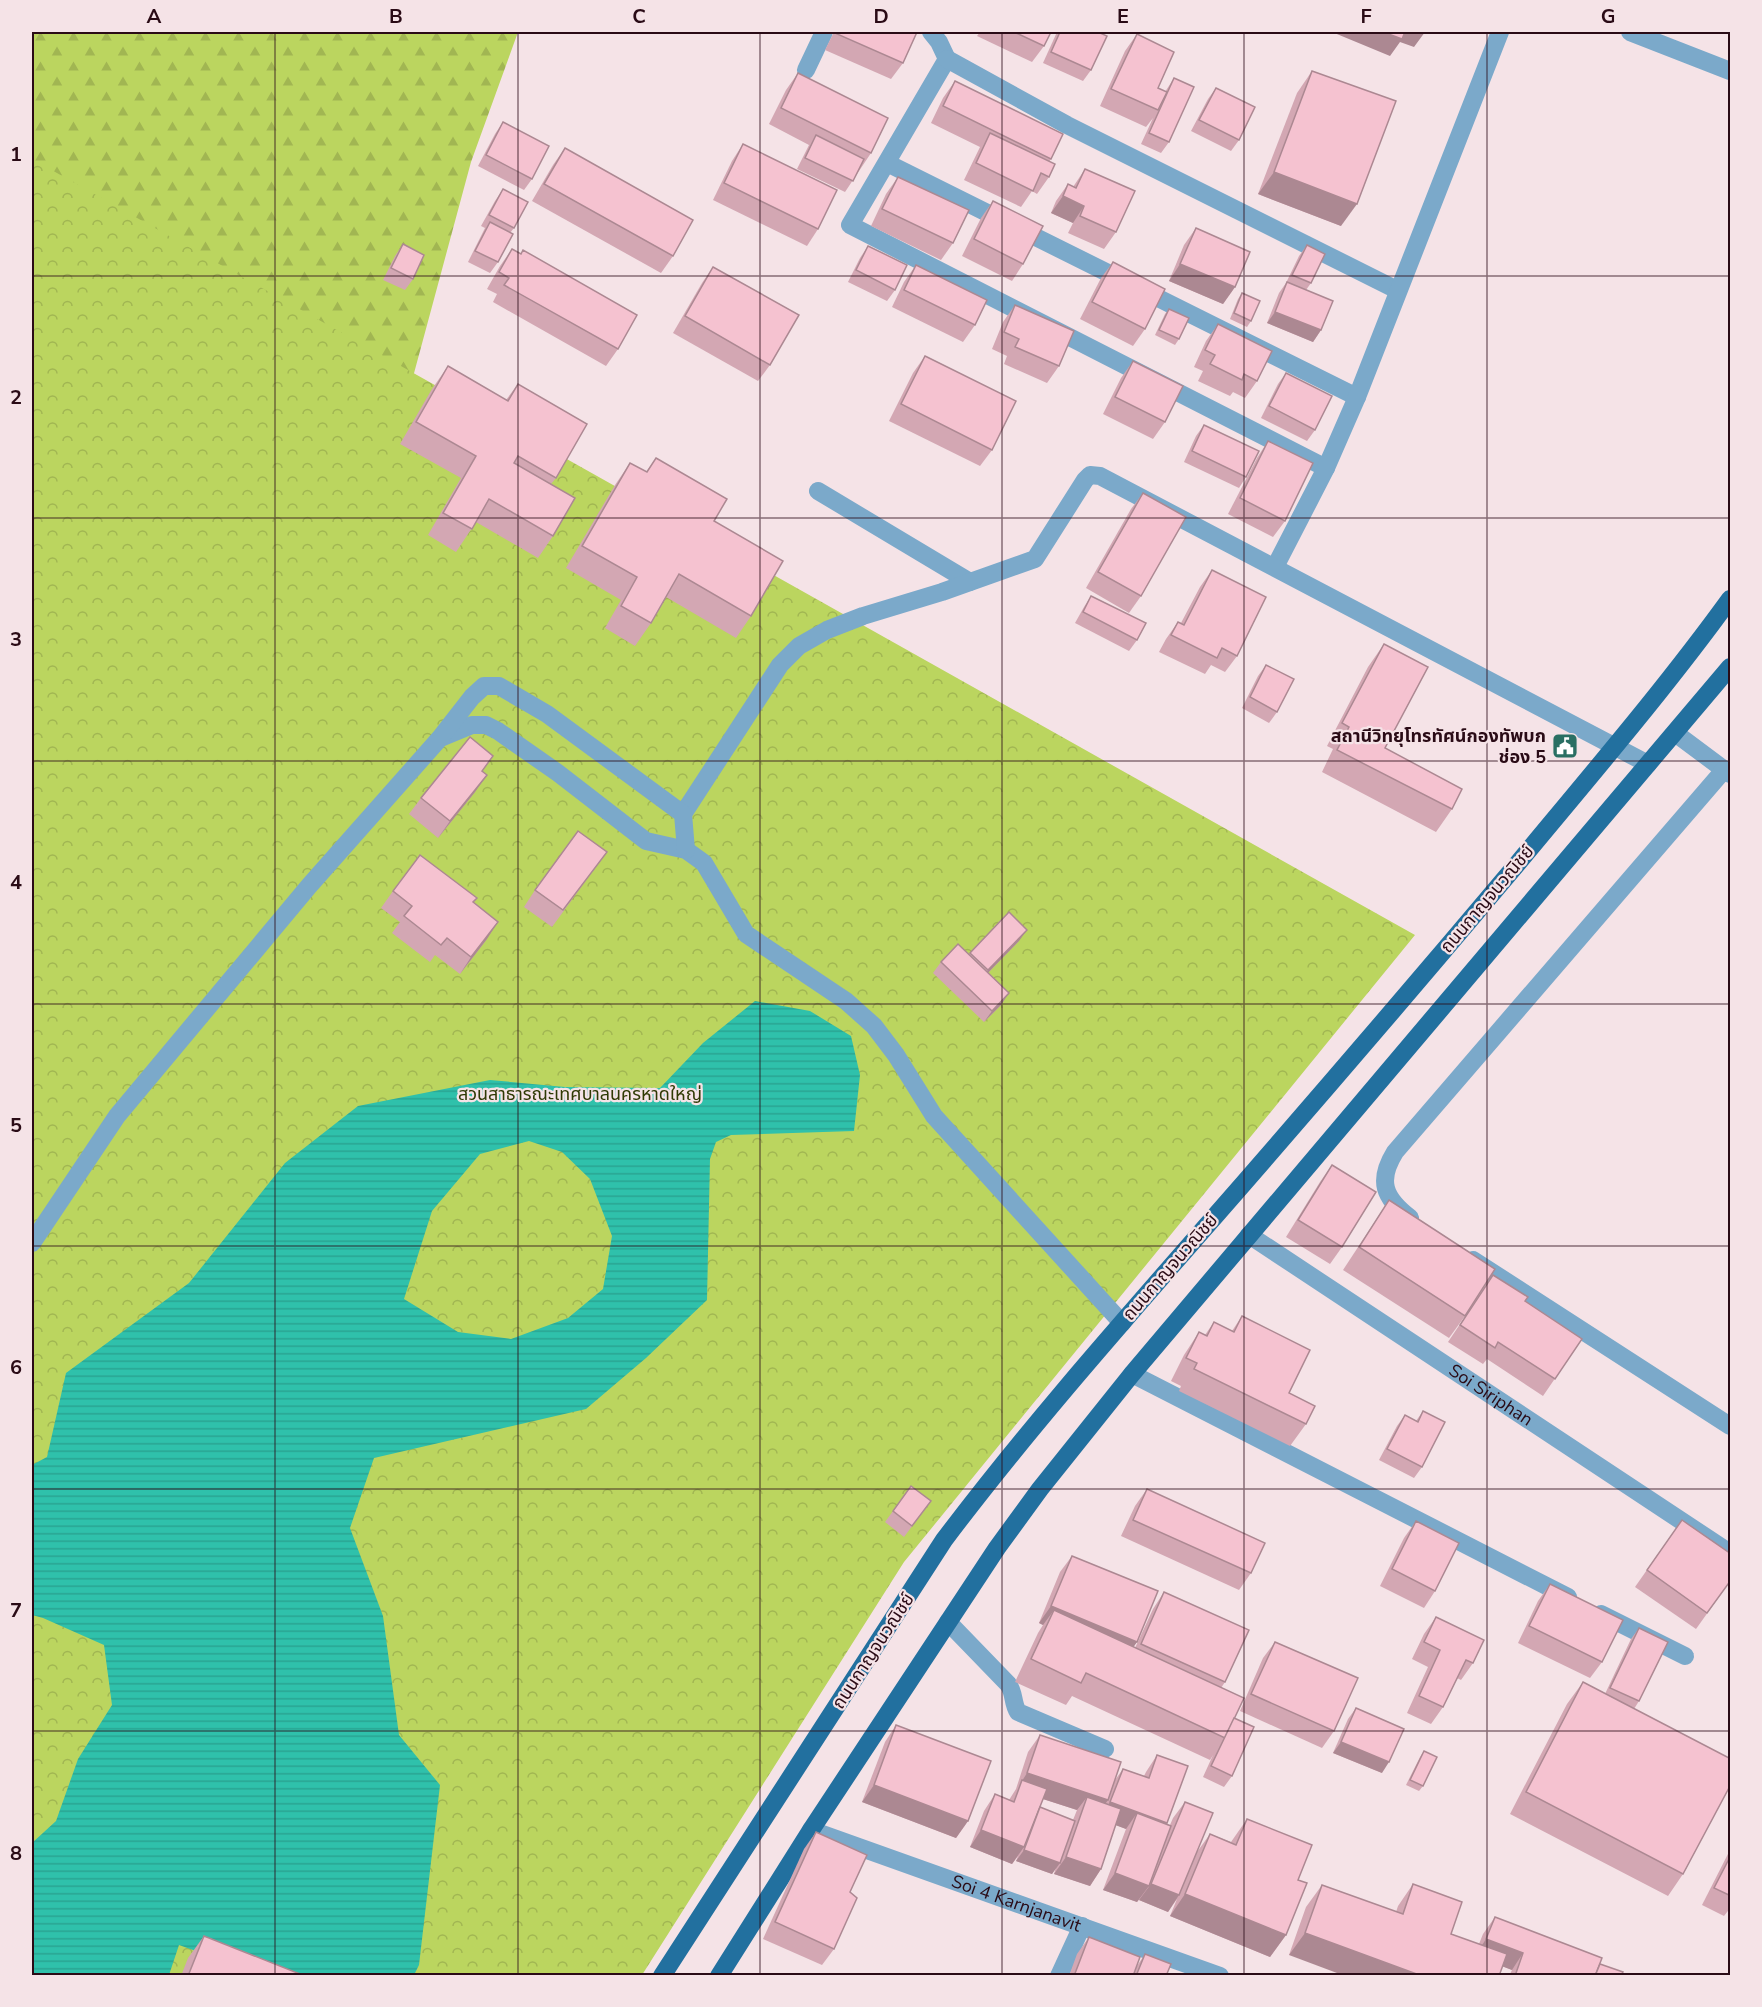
<svg xmlns="http://www.w3.org/2000/svg" width="1762" height="2007" font-family="'Nunito Sans','Noto Sans Thai',sans-serif">
<defs>
<pattern id="forest-firs" width="22" height="20" patternUnits="userSpaceOnUse" patternTransform="scale(1.5)"><rect width="22" height="20" fill="#bbd55f"/><path d="M5 1l3.5 6h-7zM16 11l3.5 6h-7z" fill="#a1b652"/></pattern>
<pattern id="park-crowns" width="20" height="18" patternUnits="userSpaceOnUse" patternTransform="scale(1.5)"><rect width="20" height="18" fill="#bbd55f"/><path d="M2 6a3 3 0 1 1 6 0M12 15a3 3 0 1 1 6 0" fill="none" stroke="#a1b652"/></pattern>
<pattern id="water-rules" width="6" height="5" patternUnits="userSpaceOnUse" patternTransform="scale(1.5)"><rect width="6" height="5" fill="#2fc1ab"/><path d="M0 2.5h6" fill="none" stroke="#2aa492"/></pattern>
</defs>
<rect width="100%" height="100%" fill="#f5e3e7"/>
<polygon fill="url(#forest-firs)" points="32,32 518,32 471,162 32,1789"/>
<polygon fill="url(#park-crowns)" points="32,159 1415,935 904,1562 642,1975 32,1975"/>
<path fill="url(#water-rules)" fill-rule="evenodd" d="M 755,1001 L 810,1011 L 851,1036 L 860,1075 L 854,1131 L 731,1135 L 716,1142 L 710,1159 L 707,1300 L 646,1358 L 586,1409 L 374,1458 L 350,1528 L 383,1616 L 399,1735 L 440,1785 L 419,1965 L 414,1975 L 263,1975 L 179,1945 L 169,1975 L 32,1975 L 32,1843 L 56,1821 L 78,1759 L 112,1705 L 104,1645 L 43,1618 L 32,1615 L 32,1465 L 47,1457 L 66,1373 L 189,1283 L 285,1163 L 358,1106 L 490,1080 L 565,1087 L 660,1088 L 703,1043 ZM 529,1141 L 562,1152 L 590,1179 L 612,1236 L 603,1289 L 568,1318 L 511,1339 L 458,1332 L 404,1299 L 432,1211 L 480,1154 Z"/>
<g fill="none" stroke-linecap="round" stroke-linejoin="round">
<g stroke="#7ba9ca" stroke-width="18">
<polyline points="931,32 939,42 947,59 850,225 1326,468"/>
<polyline points="1630,32 1730,71"/>
<polyline points="947,59 1067,125 1397,290"/>
<polyline points="806,70 824,32"/>
<polyline points="887,163 1357,397"/>
<polyline points="818,491 970,582"/>
<polyline points="1275,567 1326,468 1357,397 1500,32"/>
<polyline points="1675,733 1730,774"/>
<polyline points="443,737 472,725 486,725 498,731 558,773 646,841 686,850 704,863 746,934 846,1001 874,1026 896,1055 934,1116 1122,1323"/>
<polyline points="683,814 780,665 799,646 827,630 863,616 942,592 1035,559 1085,480 1090,475 1100,476 1648,764"/>
<path d="M 1410,1218 C 1384,1198 1377,1181 1395,1152 L 1724,770"/>
<path id="s1" d="M 1249,1235 L 1730,1553"/>
<polyline points="32,1243 117,1116 309,886 440,738 472,697 484,686 499,686 547,714 683,814 686,850"/>
<polyline points="1473,1260 1730,1426"/>
<polyline points="1132,1374 1568,1597"/>
<polyline points="1601,1614 1685,1656"/>
<path d="M 948,1622 L 1008,1684 C 1015,1693 1012,1703 1018,1712 L 1105,1749"/>
<path id="s2" d="M 811,1830 L 1220,1976"/>
<polyline points="1059,1976 1082,1926"/>
</g>
<g stroke="#22709f" stroke-width="18">
<path d="M 662,1976 L 944,1540 C 1027,1430 1118,1327 1209,1223 C 1313,1104 1416,984 1518,863 C 1590,776 1664,690 1730,599"/>
<polyline points="719,1976 811,1830 997,1548 1040,1489 1132,1374 1730,667"/>
</g>
</g>
<g fill="#d3a7b3" fill-rule="evenodd">
<polygon points="834,32 917,32 903,63 891,79 825,50"/>
<polygon points="980,32 1051,32 1044,46 1032,62 977,36"/>
<polygon points="1057,32 1098,32 1091,70 1083,81 1043,63"/>
<polygon points="1137,34 1158,88 1165,92 1174,78 1169,142 1161,153 1141,144 1153,118 1146,127 1100,106 1125,51"/>
<polygon points="1312,71 1341,226 1258,194 1297,93"/>
<polygon points="798,73 871,153 845,192 797,169 809,145 769,124 786,90"/>
<polygon points="955,81 1051,159 1049,162 1049,177 1037,194 1032,191 1021,207 964,180 980,147 931,123 943,98"/>
<polygon points="1216,88 1239,140 1231,151 1191,131 1208,99"/>
<polygon points="503,122 532,179 524,190 478,166 495,134"/>
<polygon points="743,144 818,229 807,246 713,200 732,161"/>
<polygon points="565,148 673,256 661,273 532,201 553,165"/>
<polygon points="1085,169 1116,232 1104,249 1068,233 1073,223 1051,213 1056,201 1068,184 1073,187"/>
<polygon points="898,177 953,243 941,260 871,226 886,194"/>
<polygon points="503,189 514,228 510,233 498,262 490,273 468,262 485,228 481,226 495,201"/>
<polygon points="993,201 1023,264 1012,281 962,256 981,218"/>
<polygon points="1196,228 1235,287 1223,304 1169,281 1184,245"/>
<polygon points="403,244 413,279 405,290 383,280 395,256"/>
<polygon points="1307,245 1311,283 1306,290 1321,330 1313,342 1267,323 1279,293 1286,283 1299,256"/>
<polygon points="868,246 895,290 887,301 848,282 860,258"/>
<polygon points="512,249 618,349 606,366 493,302 497,294 487,289 500,266"/>
<polygon points="1113,262 1145,329 1133,346 1080,319 1101,278"/>
<polygon points="916,265 975,325 963,342 892,307 904,282"/>
<polygon points="713,267 770,365 758,381 673,333 702,283"/>
<polygon points="1242,293 1251,321 1247,327 1230,319 1238,299"/>
<polygon points="1015,305 1059,366 1047,383 1004,364 1007,356 992,349 1003,322"/>
<polygon points="1169,309 1179,339 1175,345 1155,335 1165,314"/>
<polygon points="1218,324 1257,381 1245,398 1233,392 1230,396 1198,381 1203,371 1194,367 1206,341"/>
<polygon points="925,356 992,450 980,466 889,421 913,373"/>
<polygon points="1133,361 1165,422 1153,439 1103,414 1121,378"/>
<polygon points="448,366 506,400 518,384 556,478 551,484 553,536 538,558 476,522 456,552 428,535 461,478 400,444 432,389"/>
<polygon points="1286,373 1315,430 1307,441 1261,418 1278,384"/>
<polygon points="1204,425 1246,477 1239,488 1184,462 1196,436"/>
<polygon points="1268,441 1285,521 1273,537 1228,514 1257,458"/>
<polygon points="656,458 714,521 751,616 736,638 666,597 651,623 635,646 605,628 621,600 566,568 615,485 630,463 646,472"/>
<polygon points="1143,493 1141,596 1129,613 1086,588 1131,509"/>
<polygon points="1212,570 1237,656 1225,672 1211,665 1205,674 1159,652 1166,639 1178,622 1181,623 1200,587"/>
<polygon points="1091,596 1137,640 1129,651 1075,623 1084,607"/>
<polygon points="1384,644 1385,748 1452,809 1436,832 1322,772 1333,749 1327,746 1368,667"/>
<polygon points="1266,665 1277,712 1269,723 1242,708 1258,676"/>
<polygon points="483,772 475,792 438,838 409,814 421,798"/>
<polygon points="595,868 552,927 524,907 535,890"/>
<polygon points="393,891 477,898 473,903 487,939 460,974 435,955 430,962 392,933 400,922 381,908"/>
<polygon points="1019,941 988,973 1001,1005 984,1022 933,973 941,962 969,954 970,953"/>
<polygon points="1332,1165 1342,1247 1330,1264 1286,1237 1320,1182"/>
<polygon points="1389,1200 1465,1316 1449,1338 1343,1270"/>
<polygon points="1493,1275 1525,1301 1582,1339 1543,1396 1487,1359 1483,1364 1448,1342"/>
<polygon points="1242,1316 1289,1393 1306,1424 1290,1446 1179,1391 1181,1386 1171,1381 1184,1355 1199,1332 1205,1335 1214,1322 1232,1331"/>
<polygon points="1423,1411 1422,1467 1414,1478 1379,1460 1397,1426 1405,1415 1416,1421"/>
<polygon points="1147,1489 1251,1573 1239,1590 1121,1536 1135,1506"/>
<polygon points="931,1501 904,1537 885,1522 893,1511"/>
<polygon points="1682,1520 1731,1580 1696,1629 1635,1587"/>
<polygon points="1416,1521 1435,1591 1424,1608 1380,1586 1404,1538"/>
<polygon points="1072,1556 1137,1642 1133,1647 1135,1648 1153,1609 1164,1592 1225,1682 1221,1688 1234,1718 1232,1776 1224,1787 1203,1777 1213,1755 1210,1760 1072,1696 1066,1705 1015,1682 1038,1633 1043,1625 1039,1623 1060,1572"/>
<polygon points="1550,1584 1602,1662 1590,1678 1518,1643 1538,1601"/>
<polygon points="1436,1617 1473,1663 1461,1680 1457,1678 1443,1707 1431,1724 1407,1713 1428,1667 1412,1659 1424,1634"/>
<polygon points="1639,1628 1639,1701 1634,1709 1683,1874 1668,1896 1510,1814 1567,1704 1583,1682 1605,1694 1631,1639"/>
<polygon points="1275,1642 1334,1731 1322,1748 1240,1711 1263,1658"/>
<polygon points="1356,1708 1382,1773 1333,1753 1348,1719"/>
<polygon points="896,1725 968,1821 956,1838 862,1802 885,1742"/>
<path d="M 1040,1735 L 1115,1780 L 1123,1769 L 1144,1776 L 1146,1772 L 1157,1755 L 1167,1823 L 1167,1824 L 1170,1825 L 1173,1818 L 1185,1802 L 1197,1852 L 1210,1834 L 1231,1842 L 1247,1819 L 1298,1880 L 1286,1935 L 1270,1957 L 1170,1916 L 1177,1899 L 1168,1912 L 1139,1900 L 1141,1897 L 1137,1902 L 1103,1890 L 1126,1829 L 1116,1825 L 1101,1869 L 1090,1886 L 1054,1874 L 1056,1867 L 1052,1874 L 1016,1861 L 1018,1856 L 1012,1864 L 970,1847 L 984,1811 L 995,1794 L 1009,1800 L 1016,1789 L 1028,1752 ZM 1043,1799 L 1077,1810 L 1073,1820 L 1039,1808 Z"/>
<polygon points="1424,1751 1423,1786 1419,1791 1406,1785 1420,1757"/>
<polygon points="816,1832 850,1892 834,1949 822,1965 763,1939 804,1849"/>
<polygon points="1731,1848 1731,1907 1724,1916 1702,1905"/>
<polygon points="1413,1884 1451,1934 1479,1944 1483,1934 1495,1917 1600,1964 1621,1976 1509,1976 1512,1970 1502,1966 1289,1955 1306,1907 1322,1885 1396,1912 1398,1906"/>
<polygon points="204,1936 305,1976 181,1976 188,1958"/>
<polygon points="1089,1937 1137,1966 1145,1954 1166,1976 1069,1976 1077,1954"/>
</g>
<g fill="#ac8892">
<polygon points="1332,32 1425,32 1414,47 1400,42 1390,56"/>
<polygon points="1274,172 1357,204 1341,226 1258,194"/>
<polygon points="1063,196 1084,206 1073,223 1051,213"/>
<polygon points="1180,264 1235,287 1223,304 1169,281"/>
<polygon points="1275,312 1321,330 1313,342 1267,323"/>
<polygon points="487,775 475,792 438,838 450,821"/>
<polygon points="498,922 487,939 460,974 471,957"/>
<polygon points="1027,930 1019,941 980,981 988,970"/>
<polygon points="1009,993 1001,1005 984,1022 992,1011"/>
<polygon points="1051,1606 1137,1642 1125,1659 1054,1610 1043,1625 1039,1623"/>
<polygon points="1341,1742 1389,1762 1382,1773 1333,1753"/>
<polygon points="1027,1773 1108,1800 1096,1817 1087,1797 1077,1810 1018,1791 1022,1781"/>
<polygon points="874,1785 968,1821 956,1838 862,1802"/>
<polygon points="1110,1802 1167,1823 1156,1840 1137,1813 1126,1829 1099,1819"/>
<polygon points="981,1830 1024,1847 1012,1864 970,1847"/>
<polygon points="1024,1850 1060,1863 1052,1874 1016,1861"/>
<polygon points="1066,1857 1101,1869 1090,1886 1054,1874"/>
<polygon points="1115,1873 1149,1886 1137,1902 1103,1890"/>
<polygon points="1151,1884 1179,1895 1168,1912 1139,1900"/>
<polygon points="1185,1894 1286,1935 1270,1957 1170,1916"/>
<polygon points="1305,1933 1422,1976 1345,1976 1289,1955"/>
<polygon points="1486,1939 1523,1953 1512,1970 1475,1956"/>
</g>
<g fill="#f5c2d0" stroke="#ac8892" stroke-width="1.5">
<polygon points="838,32 917,32 903,63 837,34"/>
<polygon points="1014,32 1051,32 1044,46"/>
<polygon points="1060,32 1098,32 1107,36 1091,70 1051,52"/>
<polygon points="1383,32 1405,32 1402,39"/>
<polygon points="1137,34 1174,52 1158,88 1167,92 1158,110 1111,89"/>
<polygon points="1312,71 1396,101 1357,204 1274,172"/>
<polygon points="798,73 888,118 871,153 781,108"/>
<polygon points="1174,78 1194,87 1169,142 1149,133"/>
<polygon points="955,81 1063,134 1051,159 943,106"/>
<polygon points="1216,88 1255,107 1239,140 1199,120"/>
<polygon points="503,122 549,146 532,179 486,155"/>
<polygon points="990,133 1055,164 1049,177 1041,173 1033,191 976,163"/>
<polygon points="816,135 864,159 853,181 805,158"/>
<polygon points="743,144 837,190 818,229 724,183"/>
<polygon points="565,148 693,220 673,256 544,184"/>
<polygon points="1085,169 1135,191 1116,232 1080,216 1084,206 1063,196 1068,184 1076,188"/>
<polygon points="898,177 969,210 953,243 882,209"/>
<polygon points="503,189 528,202 514,228 489,215"/>
<polygon points="993,201 1043,226 1023,264 974,239"/>
<polygon points="490,222 513,234 498,262 475,251"/>
<polygon points="1196,228 1250,252 1235,287 1180,264"/>
<polygon points="403,244 424,255 413,279 391,268"/>
<polygon points="1307,245 1325,254 1311,283 1292,275"/>
<polygon points="868,246 907,265 895,290 856,270"/>
<polygon points="512,249 521,254 523,250 637,315 618,349 504,285 509,278 499,272"/>
<polygon points="1113,262 1165,289 1145,329 1092,302"/>
<polygon points="916,265 987,300 975,325 904,290"/>
<polygon points="713,267 799,315 770,365 685,316"/>
<polygon points="1287,282 1333,301 1321,330 1275,312"/>
<polygon points="1242,293 1260,301 1251,321 1234,313"/>
<polygon points="1015,305 1074,331 1059,366 1015,347 1019,339 1004,332"/>
<polygon points="1169,309 1189,318 1179,339 1159,330"/>
<polygon points="1218,324 1272,351 1257,381 1244,374 1242,380 1210,364 1215,355 1205,350"/>
<polygon points="925,356 1016,401 992,450 901,404"/>
<polygon points="1133,361 1183,386 1165,422 1115,397"/>
<polygon points="448,366 508,401 518,384 587,424 556,478 518,456 514,463 575,498 553,536 489,499 472,529 443,513 476,456 416,422"/>
<polygon points="1286,373 1332,396 1315,430 1269,406"/>
<polygon points="1204,425 1259,451 1246,477 1192,451"/>
<polygon points="1268,441 1313,463 1285,521 1240,498"/>
<polygon points="656,458 727,499 714,521 783,561 751,616 679,574 651,623 621,606 637,577 582,546 630,463 647,472"/>
<polygon points="1143,493 1186,517 1141,596 1098,572"/>
<polygon points="1212,570 1266,597 1237,656 1222,648 1217,658 1171,635 1178,622 1184,625"/>
<polygon points="1091,596 1146,623 1137,640 1083,612"/>
<polygon points="1384,644 1428,667 1385,748 1462,789 1452,809 1337,750 1349,727 1342,723"/>
<polygon points="1266,665 1294,679 1277,712 1250,697"/>
<polygon points="470,737 493,756 482,771 487,775 450,821 421,798"/>
<polygon points="578,831 607,852 563,910 535,890"/>
<polygon points="420,855 477,898 473,902 498,922 471,957 447,938 441,945 404,916 412,906 393,891"/>
<polygon points="1009,912 1027,930 988,970 970,953"/>
<polygon points="958,944 1009,993 992,1011 941,962"/>
<polygon points="1332,1165 1376,1192 1342,1247 1298,1220"/>
<polygon points="1389,1200 1495,1269 1465,1316 1359,1247"/>
<polygon points="1493,1275 1528,1297 1525,1301 1582,1339 1555,1379 1498,1342 1495,1348 1460,1325"/>
<polygon points="1242,1316 1310,1350 1289,1393 1315,1406 1306,1424 1194,1369 1197,1363 1186,1358 1199,1332 1207,1336 1214,1322 1234,1332"/>
<polygon points="1423,1411 1445,1422 1422,1467 1387,1449 1405,1415 1418,1422"/>
<polygon points="911,1486 931,1501 912,1526 893,1511"/>
<polygon points="1147,1489 1265,1543 1251,1573 1133,1520"/>
<polygon points="1682,1520 1731,1554 1731,1580 1707,1613 1647,1570"/>
<polygon points="1416,1521 1459,1543 1435,1591 1392,1569"/>
<polygon points="1072,1556 1158,1591 1137,1642 1051,1606"/>
<polygon points="1550,1584 1623,1620 1602,1662 1529,1626"/>
<polygon points="1164,1592 1249,1630 1225,1682 1141,1644"/>
<polygon points="1054,1610 1244,1698 1225,1738 1086,1673 1081,1683 1031,1659"/>
<polygon points="1436,1617 1484,1640 1473,1663 1466,1660 1443,1707 1419,1696 1440,1650 1424,1642"/>
<polygon points="1639,1628 1668,1642 1639,1701 1610,1688"/>
<polygon points="1275,1642 1358,1678 1334,1731 1251,1694"/>
<polygon points="1583,1682 1731,1759 1731,1784 1683,1874 1526,1792"/>
<polygon points="1356,1708 1404,1729 1389,1762 1341,1742"/>
<polygon points="1234,1718 1254,1727 1232,1776 1211,1766"/>
<polygon points="896,1725 991,1761 968,1821 874,1785"/>
<polygon points="1040,1735 1121,1762 1108,1800 1027,1773"/>
<polygon points="1424,1751 1437,1757 1423,1786 1410,1780"/>
<polygon points="1157,1755 1188,1766 1167,1823 1110,1802 1123,1769 1149,1778"/>
<polygon points="1022,1780 1047,1789 1024,1847 981,1830 995,1794 1014,1802"/>
<polygon points="1087,1797 1121,1809 1101,1869 1066,1857"/>
<polygon points="1185,1802 1213,1813 1179,1895 1151,1884"/>
<polygon points="1040,1807 1075,1821 1060,1863 1024,1850"/>
<polygon points="1137,1813 1171,1826 1149,1886 1115,1873"/>
<polygon points="1247,1819 1312,1845 1298,1880 1307,1883 1286,1935 1185,1894 1210,1834 1236,1845"/>
<polygon points="816,1832 867,1855 850,1892 857,1898 834,1949 775,1922"/>
<polygon points="1731,1855 1731,1896 1714,1888"/>
<polygon points="1413,1884 1462,1902 1451,1934 1507,1954 1499,1976 1422,1976 1305,1933 1322,1885 1403,1914"/>
<polygon points="1495,1917 1602,1958 1595,1976 1515,1976 1523,1953 1486,1939"/>
<polygon points="204,1936 305,1976 188,1976"/>
<polygon points="1089,1937 1140,1957 1133,1976 1074,1976"/>
<polygon points="1145,1954 1171,1964 1166,1976 1136,1976"/>
<polygon points="1600,1964 1623,1972 1621,1976 1595,1976"/>
</g>
<path fill="none" stroke="#2a0b16" stroke-width="1.5" stroke-opacity="0.55" d="M 275,32 L 275,1976M 518,32 L 518,1976M 760,32 L 760,1976M 1002,32 L 1002,1976M 1244,32 L 1244,1976M 1487,32 L 1487,1976M 32,276 L 1730,276M 32,518 L 1730,518M 32,761 L 1730,761M 32,1004 L 1730,1004M 32,1246 L 1730,1246M 32,1489 L 1730,1489M 32,1731 L 1730,1731"/>
<defs>
<symbol id="civic-square" viewBox="-11 -11 22 22"><rect x="-9" y="-9" width="18" height="18" rx="4" fill="#2a6f63" stroke="#f5e3e7"/><path d="M-.6-6.5H3V-4.5H.6V-3L4-1V1h2V6H-6V1h2V-1L-.6-3ZM-1.2 2.5V6h2.4V2.5Z" fill="#fff"/></symbol>
</defs>
<g fill-rule="evenodd">
<use href="#civic-square" x="1550" y="731" width="30" height="30"/>
</g>
<g text-anchor="middle" dominant-baseline="central" stroke-width="4.5" stroke-linejoin="round" paint-order="stroke">
<g font-size="18" font-weight="bold" fill="#2a0b16" stroke="#f5e3e7" text-anchor="end">
<text x="1546" y="736">สถานีวิทยุโทรทัศน์กองทัพบก<tspan x="1546" dy="21">ช่อง 5</tspan></text>
</g>
<g font-size="18" fill="#2a0b16" stroke="#f5e3e7">
<text transform="translate(1487 899) rotate(-50)">ถนนกาญจนวณิชย์</text>
<text transform="translate(1170 1267) rotate(-49)">ถนนกาญจนวณิชย์</text>
<text stroke="none"><textPath href="#s1" startOffset="290">Soi Siriphan</textPath></text>
<text transform="translate(873 1651) rotate(-57)">ถนนกาญจนวณิชย์</text>
<text stroke="none"><textPath href="#s2" startOffset="218">Soi 4 Karnjanavit</textPath></text>
</g>
<g font-size="18" fill="#2f3904" stroke="#f5e3e7">
<text x="580" y="1094">สวนสาธารณะเทศบาลนครหาดใหญ่</text>
</g>
</g>
<rect width="1762" height="2007" fill="none" stroke="#f5e3e7" stroke-width="66"/>
<rect x="33" y="33" width="1696" height="1941" fill="none" stroke="#2a0b16" stroke-width="2"/>
<g font-size="20" text-anchor="middle" font-weight="bold" fill="#2a0b16">
<text x="154" y="23">A</text>
<text x="396" y="23">B</text>
<text x="639" y="23">C</text>
<text x="881" y="23">D</text>
<text x="1123" y="23">E</text>
<text x="1366" y="23">F</text>
<text x="1608" y="23">G</text>
<text x="16" y="161">1</text>
<text x="16" y="404">2</text>
<text x="16" y="646">3</text>
<text x="16" y="889">4</text>
<text x="16" y="1132">5</text>
<text x="16" y="1374">6</text>
<text x="16" y="1617">7</text>
<text x="16" y="1860">8</text>
</g>
</svg>
